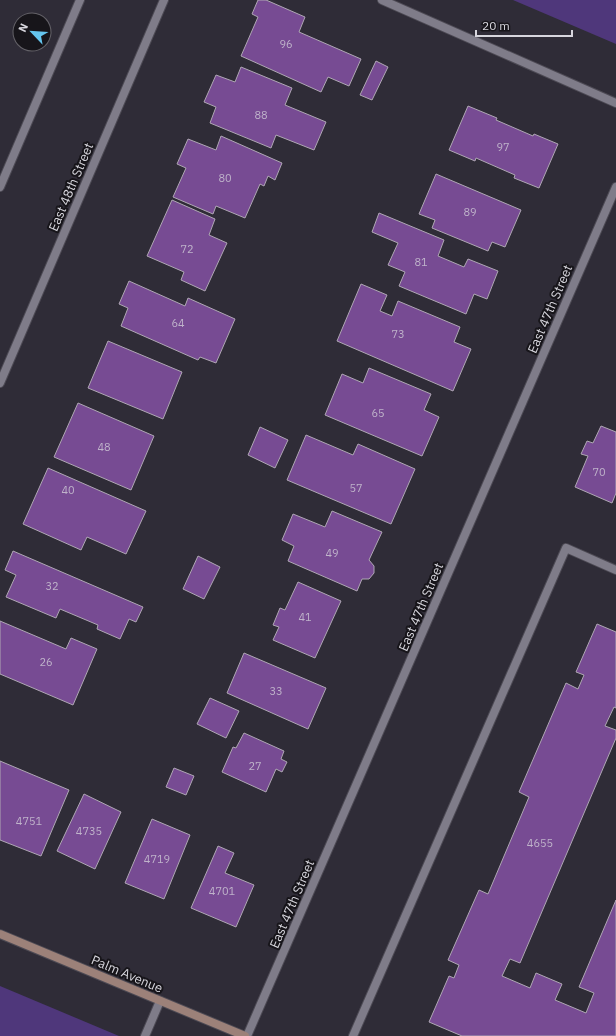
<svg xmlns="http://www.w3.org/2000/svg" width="616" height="1036" font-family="'IBM Plex Sans',sans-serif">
<rect width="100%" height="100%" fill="#2f2c37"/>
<g fill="#4f377b">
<polygon points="513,0 616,0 616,44"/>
<polygon points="0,986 119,1036 0,1036"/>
</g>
<g fill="#774b93" stroke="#afa7b4">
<polygon points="258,0 266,0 305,17 299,32 361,59 349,86 328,77 321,92 241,56 258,17 252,14"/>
<polygon points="376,61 388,67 372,100 360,95"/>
<polygon points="241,67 292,88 285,105 326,122 314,150 276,135 271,148 210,123 216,107 204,102 216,75 235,82"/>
<polygon points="468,106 497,118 496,120 533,136 534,134 558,144 539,188 514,178 515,175 476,158 475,161 449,150"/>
<polygon points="221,136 282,163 275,180 268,176 264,186 260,184 245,218 216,206 213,214 173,197 186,168 177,164 188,139 216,150"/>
<polygon points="436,174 521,210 505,247 492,242 488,251 432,228 435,220 419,214"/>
<polygon points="172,200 215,219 209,235 227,243 205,291 181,280 184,272 147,256"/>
<polygon points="379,213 444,240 438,256 464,267 468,259 498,271 487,299 474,294 466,314 399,286 405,272 388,265 398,243 372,232"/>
<polygon points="129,281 185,306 188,298 235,319 216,363 200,357 198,360 121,326 128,308 119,304"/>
<polygon points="361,284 387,295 380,311 392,316 398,301 460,327 454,342 471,349 453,391 337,341"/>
<polygon points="108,341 182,372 163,419 88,388"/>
<polygon points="369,368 431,394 424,410 439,417 422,456 325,415 342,374 363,383"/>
<polygon points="78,403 154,436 131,490 54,457"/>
<polygon points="601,426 616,432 616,493 612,503 575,487 588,456 581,454 587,441 593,443"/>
<polygon points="260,427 288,440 275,468 248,455"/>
<polygon points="306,435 353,455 358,444 415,469 391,524 287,480"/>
<polygon points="48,468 146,511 126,554 87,537 81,550 23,524"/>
<polygon points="332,511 382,532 369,560 374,566 374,573 369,579 362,579 357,591 288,561 294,546 282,540 293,514 325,527"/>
<polygon points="13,551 143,607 136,622 129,619 120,639 97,629 98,625 60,609 56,618 6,597 16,575 5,570"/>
<polygon points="198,556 220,567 204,599 183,589"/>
<polygon points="298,582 341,601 315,658 273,640 279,627 273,625 280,608 285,610"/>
<polygon points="0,621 66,649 71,638 97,649 73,705 0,674"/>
<polygon points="597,624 616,632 616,708 614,707 605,726 616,730 616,738 520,963 510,959 502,976 530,988 536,973 562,984 555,1000 586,1013 594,993 579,987 616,900 616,1036 462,1036 429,1022 449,976 454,978 459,965 448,960 479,890 488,894 529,797 519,792 566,683 578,689 584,675 576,672"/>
<polygon points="244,653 326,688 308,729 227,693"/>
<polygon points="210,698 239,711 226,738 197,724"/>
<polygon points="244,733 284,751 281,759 287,762 282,772 276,769 266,792 222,772 233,747 236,748"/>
<polygon points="0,761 69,790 41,856 0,840"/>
<polygon points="174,768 194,776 186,795 166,787"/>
<polygon points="84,794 121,812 95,869 57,851"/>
<polygon points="152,819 190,835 164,899 125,883"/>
<polygon points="218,846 234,853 225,873 254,885 236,927 191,908"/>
</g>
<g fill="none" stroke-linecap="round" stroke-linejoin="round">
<defs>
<g id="service">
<polyline points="0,187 80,0"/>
<polyline points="145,1036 160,1001"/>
<polyline points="353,1036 566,548 616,570"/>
</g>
<g id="minor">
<polyline points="382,0 616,103"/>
<polyline points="0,383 164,0"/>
<polyline points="247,1036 616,187"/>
</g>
<polyline id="secondary" points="0,934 245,1036"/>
</defs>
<use href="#service" stroke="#4d4a54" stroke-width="10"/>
<use href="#minor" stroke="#4d4a54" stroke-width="10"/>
<use href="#secondary" stroke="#4d4a54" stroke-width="10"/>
<use href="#service" stroke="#7f7c89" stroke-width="8"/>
<use href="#minor" stroke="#7f7c89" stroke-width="8"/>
<use href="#secondary" stroke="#9c8179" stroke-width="8"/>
</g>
<g text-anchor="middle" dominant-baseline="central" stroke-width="4" stroke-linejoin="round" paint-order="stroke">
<g font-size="11" fill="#bfb3ca">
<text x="286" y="44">96</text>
<text x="261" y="115">88</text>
<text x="503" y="147">97</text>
<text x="225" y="178">80</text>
<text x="470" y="212">89</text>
<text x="187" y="249">72</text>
<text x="421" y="262">81</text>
<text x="178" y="323">64</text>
<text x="398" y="334">73</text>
<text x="378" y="413">65</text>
<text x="104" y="447">48</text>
<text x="599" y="472">70</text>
<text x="356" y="488">57</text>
<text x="68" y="490">40</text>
<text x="332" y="553">49</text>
<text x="52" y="586">32</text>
<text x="305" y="617">41</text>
<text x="46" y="662">26</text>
<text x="276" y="691">33</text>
<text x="255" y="766">27</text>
<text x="29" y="821">4751</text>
<text x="89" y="831">4735</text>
<text x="540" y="843">4655</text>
<text x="157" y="859">4719</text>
<text x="222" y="891">4701</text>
</g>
<g font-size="13" fill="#d7d6dd" stroke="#17151a">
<text transform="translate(71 187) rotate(-67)">East 48th Street</text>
<text transform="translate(550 309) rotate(-67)">East 47th Street</text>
<text transform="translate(421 607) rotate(-67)">East 47th Street</text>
<text transform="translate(292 904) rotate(-67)">East 47th Street</text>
<text transform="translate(127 974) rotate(23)">Palm Avenue</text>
</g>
</g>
<g transform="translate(32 32) rotate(295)"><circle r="19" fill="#17151a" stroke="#646268"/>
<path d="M0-3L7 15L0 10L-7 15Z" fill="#65c5ee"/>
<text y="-6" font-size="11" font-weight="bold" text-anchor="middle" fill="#d7d6dd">N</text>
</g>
<path d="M476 30v6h96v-6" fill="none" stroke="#d7d6dd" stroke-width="2"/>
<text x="482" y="30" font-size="12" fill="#d7d6dd" stroke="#17151a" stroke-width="3" paint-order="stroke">20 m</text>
</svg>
